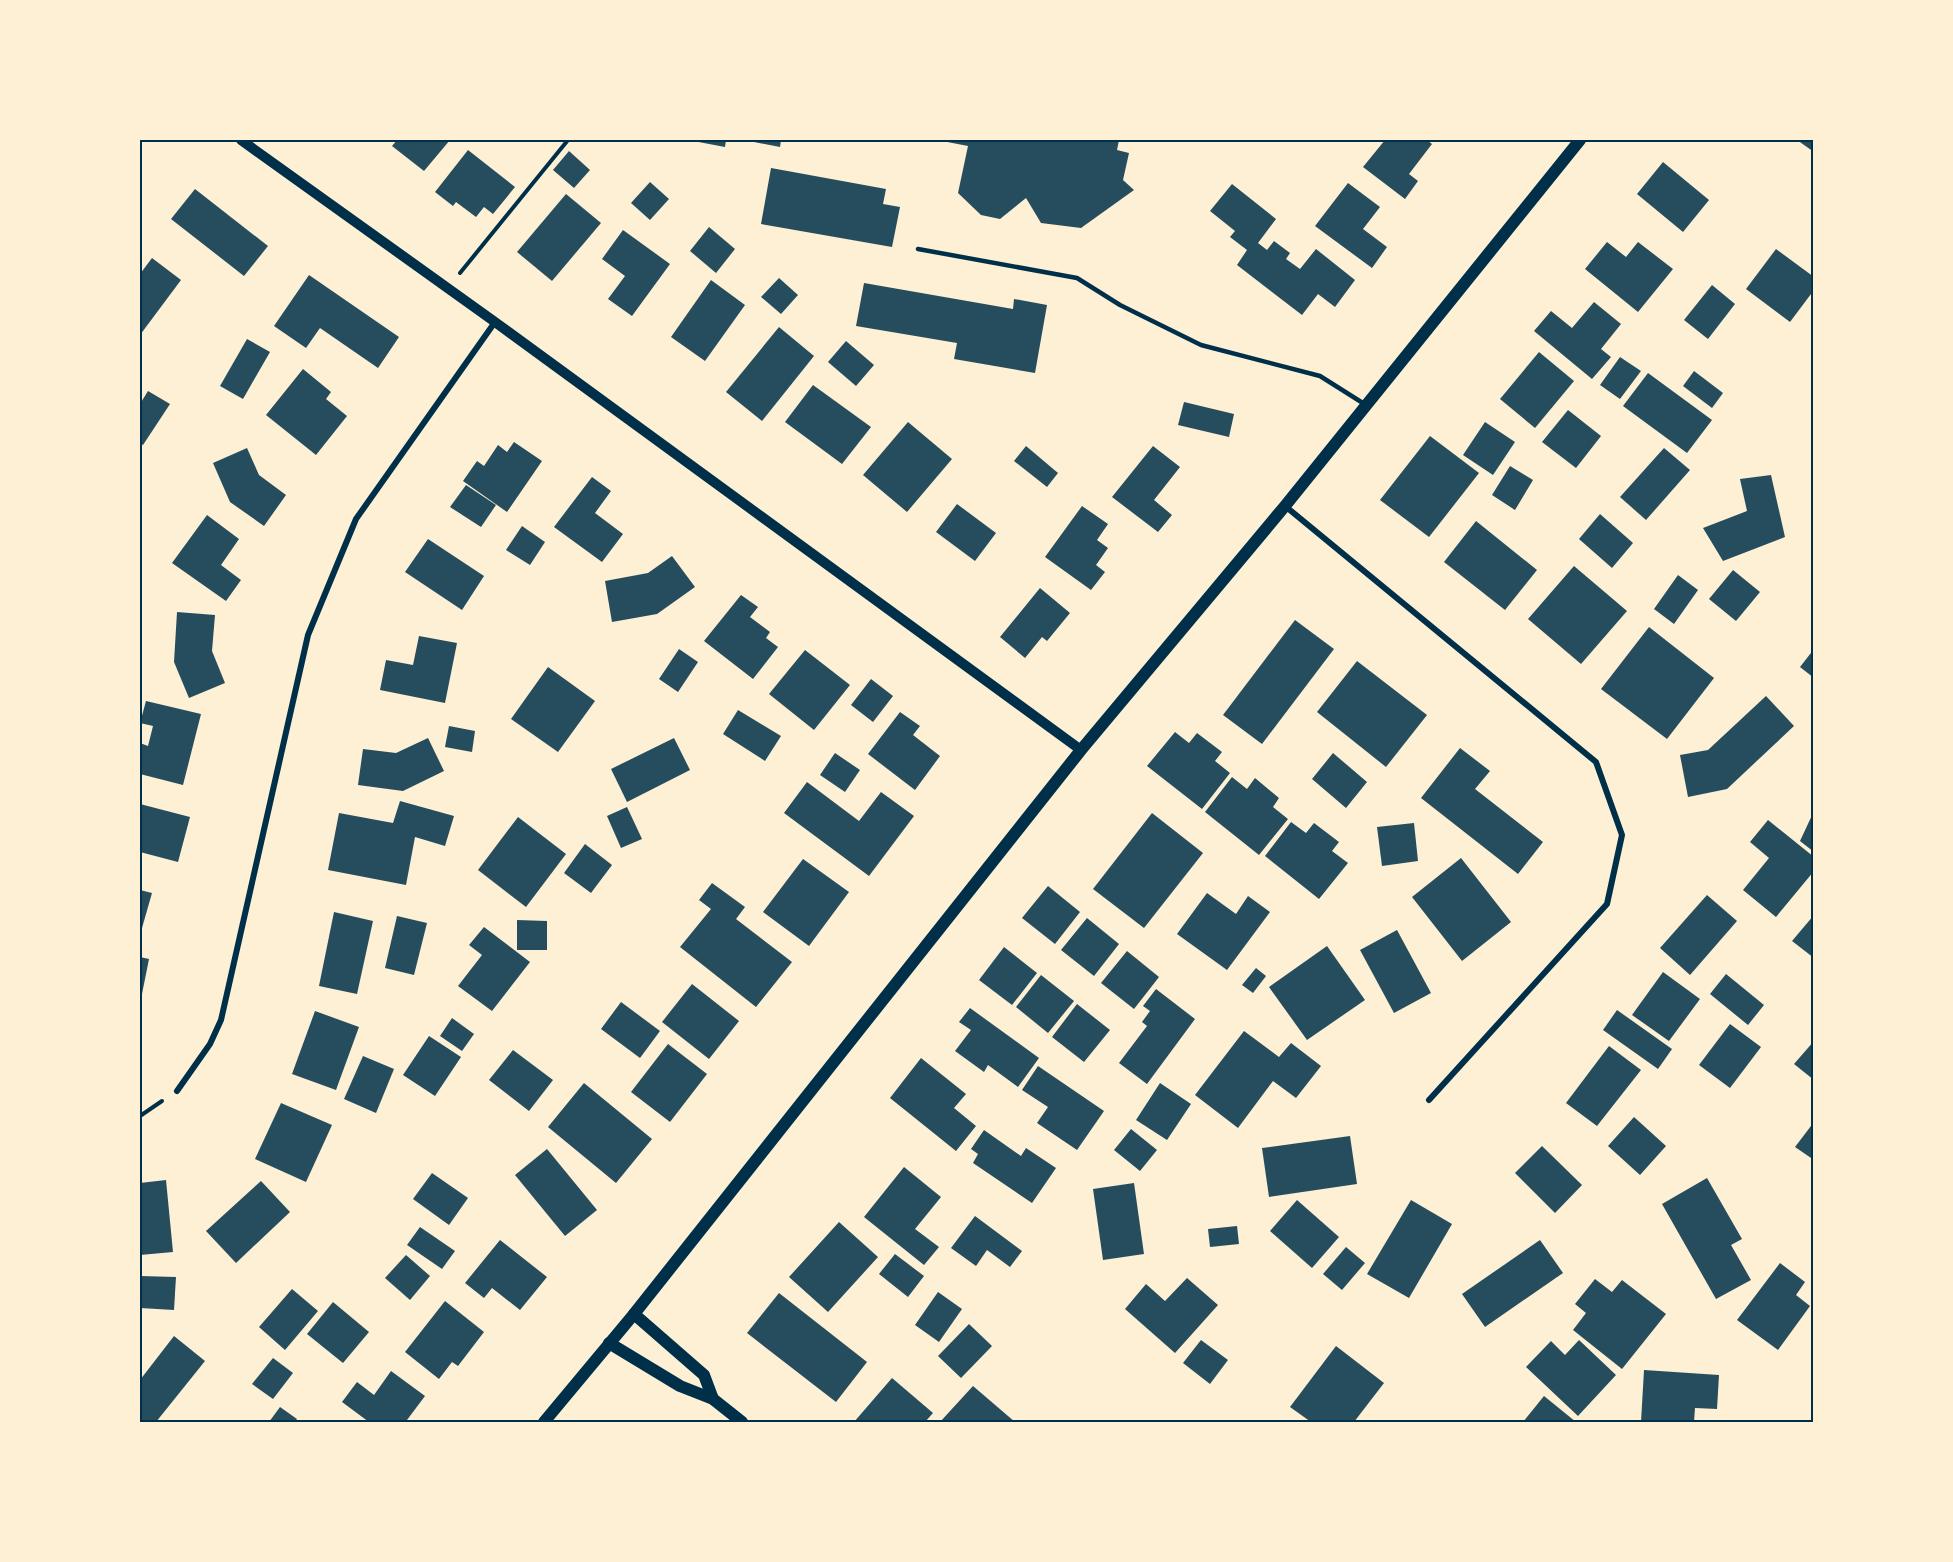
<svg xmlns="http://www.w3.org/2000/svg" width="1953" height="1562" font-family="Signika,sans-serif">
<rect width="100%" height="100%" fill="#fdf0d5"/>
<g fill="#264d5e">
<polygon points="397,140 450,140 424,171 392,146"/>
<polygon points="688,140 726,140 725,147"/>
<polygon points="744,140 781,140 780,147"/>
<polygon points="937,140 1119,140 1117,150 1129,153 1123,180 1134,190 1081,228 1041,223 1026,198 1000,219 981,215 958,193 968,146"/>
<polygon points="1385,140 1427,140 1432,144 1409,174 1418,181 1405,199 1363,167"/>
<polygon points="1797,140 1814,140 1814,152"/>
<polygon points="468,150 515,187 493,214 484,207 476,217 456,202 453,206 435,192"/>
<polygon points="569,151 590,170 574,188 553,170"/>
<polygon points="1663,162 1709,200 1683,232 1637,194"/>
<polygon points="771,168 886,189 883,204 900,207 892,247 761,224"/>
<polygon points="650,182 669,199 650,220 631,203"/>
<polygon points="1348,183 1380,207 1363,229 1387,247 1372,268 1315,226"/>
<polygon points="1232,184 1276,219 1258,243 1267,250 1274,241 1290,253 1286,259 1300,269 1316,249 1355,280 1335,307 1318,294 1302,315 1237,265 1247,250 1230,237 1235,231 1210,211"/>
<polygon points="195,189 268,246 244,276 171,219"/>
<polygon points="566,194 601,223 552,281 517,252"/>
<polygon points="709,227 735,249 716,273 690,251"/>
<polygon points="623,230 670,264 632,316 608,299 625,276 602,259"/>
<polygon points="1607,242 1626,257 1638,242 1673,269 1638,312 1585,269"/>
<polygon points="1776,249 1814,277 1814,290 1790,322 1746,289"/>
<polygon points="152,258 181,280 140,335 140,274"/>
<polygon points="309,275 399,337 378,368 320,328 306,348 274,326"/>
<polygon points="779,278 798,295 781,314 761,297"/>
<polygon points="711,280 745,305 705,361 671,337"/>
<polygon points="864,283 1013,309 1014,299 1047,305 1035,373 954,359 957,343 856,326"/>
<polygon points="1712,285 1735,304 1708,339 1684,320"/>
<polygon points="1594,302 1621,324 1601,349 1611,357 1592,379 1534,331 1551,311 1572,328"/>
<polygon points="779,327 814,356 762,421 726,392"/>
<polygon points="247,339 270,352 243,399 220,386"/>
<polygon points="846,341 874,365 856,386 828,362"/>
<polygon points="1539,352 1574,381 1535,428 1500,399"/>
<polygon points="1620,357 1641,371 1620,399 1600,385"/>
<polygon points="303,369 331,392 326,399 347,416 316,455 266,415"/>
<polygon points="1694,371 1723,393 1712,408 1683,386"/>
<polygon points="1648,373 1712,420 1687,453 1623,406"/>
<polygon points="813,385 871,427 842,464 785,422"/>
<polygon points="148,391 170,404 143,445 140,443 140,404"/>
<polygon points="1184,402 1234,414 1229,437 1178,425"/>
<polygon points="1568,410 1601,436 1576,468 1542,442"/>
<polygon points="908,422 952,459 907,512 863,475"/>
<polygon points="1485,422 1515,442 1493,475 1463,455"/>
<polygon points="1430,436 1479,473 1429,537 1380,500"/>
<polygon points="514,442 542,461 507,512 463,481 477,461 484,466 498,445 507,452"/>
<polygon points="1026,446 1058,473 1047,487 1014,461"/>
<polygon points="1153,446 1180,467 1154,500 1172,515 1158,532 1112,497"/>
<polygon points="247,448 259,475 286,495 264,526 230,502 213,463"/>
<polygon points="1664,448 1690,470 1646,520 1620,497"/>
<polygon points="1510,466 1533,480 1515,510 1492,495"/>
<polygon points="1771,475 1785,537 1723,561 1703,528 1747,511 1740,479"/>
<polygon points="592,477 611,491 595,513 623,534 602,562 554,527"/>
<polygon points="466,485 496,505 481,527 450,507"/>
<polygon points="957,504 996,533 975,561 936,532"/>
<polygon points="1082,506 1108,524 1097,540 1108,548 1096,565 1105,572 1091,590 1045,557"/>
<polygon points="1600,514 1633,543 1612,568 1579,539"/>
<polygon points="207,515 239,539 221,565 241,580 226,601 172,563"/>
<polygon points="1476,521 1537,570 1505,610 1444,562"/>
<polygon points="522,526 545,542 530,565 506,550"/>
<polygon points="428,539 484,576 462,610 405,572"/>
<polygon points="672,556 695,587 657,614 612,622 605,581 648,573"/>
<polygon points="1574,566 1627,611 1581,664 1528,619"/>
<polygon points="1733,570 1760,592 1736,621 1709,599"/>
<polygon points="1678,575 1698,590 1674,624 1654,609"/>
<polygon points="1040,588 1070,613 1047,641 1042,637 1025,658 1000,637"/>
<polygon points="741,595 758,607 750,617 770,632 766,638 778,647 753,679 704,641"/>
<polygon points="177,612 215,615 212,651 225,683 189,698 174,662"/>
<polygon points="1295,620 1334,649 1262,744 1223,715"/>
<polygon points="1649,627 1714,678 1667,739 1601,689"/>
<polygon points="419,636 457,643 445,703 380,690 386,660 413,665"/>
<polygon points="679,649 698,662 678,692 659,679"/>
<polygon points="1814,649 1814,678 1800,667"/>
<polygon points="805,650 850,685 814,730 769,694"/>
<polygon points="1357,661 1427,715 1386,767 1317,712"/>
<polygon points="548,667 595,701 558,752 511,719"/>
<polygon points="871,679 893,696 873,722 851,705"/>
<polygon points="1766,696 1794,726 1727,789 1688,797 1680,755 1708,750"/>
<polygon points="146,701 201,714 183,785 140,774 140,743 148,746 153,726 140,723"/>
<polygon points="738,710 781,736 765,761 723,734"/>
<polygon points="900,712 920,726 913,735 940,756 915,790 868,754"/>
<polygon points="449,726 475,731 472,752 445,747"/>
<polygon points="1175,732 1189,743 1197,733 1222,752 1215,761 1230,773 1202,809 1147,766"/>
<polygon points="428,738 444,771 403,791 358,785 363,749 396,753"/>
<polygon points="674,738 690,770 627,802 611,769"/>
<polygon points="1460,748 1490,771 1475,789 1543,842 1518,874 1421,798"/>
<polygon points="835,753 860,770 845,792 820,775"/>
<polygon points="1333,753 1367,782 1346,808 1312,779"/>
<polygon points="1232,777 1247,789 1255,778 1279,798 1273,807 1288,819 1259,855 1205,812"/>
<polygon points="807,782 859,821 881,792 914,816 869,876 784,813"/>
<polygon points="400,801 454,816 445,846 415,837 406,885 328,870 339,813 393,823"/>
<polygon points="140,804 190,817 178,862 140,852"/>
<polygon points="627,807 642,839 621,848 607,816"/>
<polygon points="1814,811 1814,852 1800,841"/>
<polygon points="1152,813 1203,853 1144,928 1093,889"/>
<polygon points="518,817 566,854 526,907 478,870"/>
<polygon points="1768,820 1814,857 1814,871 1776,917 1743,890 1769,858 1750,842"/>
<polygon points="1291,822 1306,833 1314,823 1339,842 1332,851 1348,863 1319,899 1265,856"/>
<polygon points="1414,823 1418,861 1382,866 1377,827"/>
<polygon points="585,844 612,865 591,893 564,873"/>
<polygon points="1461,858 1511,922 1462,961 1412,897"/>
<polygon points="803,859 849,892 809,946 763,912"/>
<polygon points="712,883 745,907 736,919 792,962 756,1007 680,947 711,909 699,900"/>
<polygon points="1048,886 1080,912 1055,944 1022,918"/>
<polygon points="140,890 152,893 140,935"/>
<polygon points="1207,893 1236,914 1248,896 1270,912 1227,970 1177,934"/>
<polygon points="1707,895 1737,921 1690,975 1660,948"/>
<polygon points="334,912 373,921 357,994 319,986"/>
<polygon points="1814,915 1814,958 1792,941"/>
<polygon points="397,916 427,923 414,975 385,968"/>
<polygon points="1087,918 1119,944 1094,976 1061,950"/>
<polygon points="517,920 547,921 547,950 517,950"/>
<polygon points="484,927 530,962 492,1011 458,986 482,955 469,945"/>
<polygon points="1397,930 1431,993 1394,1013 1360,950"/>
<polygon points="1327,946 1365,1000 1307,1040 1269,987"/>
<polygon points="1004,947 1037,973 1012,1005 979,980"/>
<polygon points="1127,951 1159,977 1134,1009 1101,983"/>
<polygon points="140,957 149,959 141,999 140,999"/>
<polygon points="1256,968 1266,976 1253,993 1242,985"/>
<polygon points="1663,972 1700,999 1669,1041 1632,1015"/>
<polygon points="1726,974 1764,1005 1748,1025 1710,994"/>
<polygon points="1041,975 1074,1001 1048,1033 1016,1007"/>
<polygon points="692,984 739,1021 709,1059 662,1022"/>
<polygon points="1156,989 1195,1019 1147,1084 1119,1063 1147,1026 1142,1022 1150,1011 1143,1006"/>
<polygon points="621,1002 660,1031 640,1058 601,1029"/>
<polygon points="1077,1004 1110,1030 1084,1062 1052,1037"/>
<polygon points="970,1008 1039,1058 1018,1087 988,1065 984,1072 955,1051 971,1030 959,1022"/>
<polygon points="1617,1010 1672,1049 1658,1069 1603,1030"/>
<polygon points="315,1011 359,1027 336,1090 292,1074"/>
<polygon points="452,1018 474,1034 462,1051 440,1036"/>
<polygon points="1730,1024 1761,1047 1730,1088 1699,1065"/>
<polygon points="1244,1031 1279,1057 1291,1043 1321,1066 1296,1098 1273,1081 1238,1128 1195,1095"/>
<polygon points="429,1036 461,1057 435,1096 403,1075"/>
<polygon points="1814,1041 1814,1080 1794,1064"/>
<polygon points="668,1044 707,1074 670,1122 631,1092"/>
<polygon points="1609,1046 1641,1070 1597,1126 1566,1103"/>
<polygon points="513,1050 553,1080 529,1111 489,1080"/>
<polygon points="363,1056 394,1069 376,1113 344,1099"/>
<polygon points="921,1058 966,1094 954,1108 976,1126 956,1151 890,1098"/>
<polygon points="1038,1066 1104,1111 1077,1150 1037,1123 1048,1107 1022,1090"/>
<polygon points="584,1083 652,1139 616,1183 548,1127"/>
<polygon points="1160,1083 1191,1104 1167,1140 1136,1120"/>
<polygon points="281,1103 332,1125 306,1182 255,1159"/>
<polygon points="1634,1117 1666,1146 1640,1175 1608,1146"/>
<polygon points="1814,1122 1814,1160 1795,1147"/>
<polygon points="1131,1129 1157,1150 1140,1171 1114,1150"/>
<polygon points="984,1130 1021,1156 1026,1148 1056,1168 1032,1203 973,1163 978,1154 971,1149"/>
<polygon points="1350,1136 1357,1184 1269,1197 1262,1148"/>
<polygon points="1542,1146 1582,1185 1555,1213 1515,1173"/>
<polygon points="547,1149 597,1210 565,1236 515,1175"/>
<polygon points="904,1167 941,1197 915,1229 939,1247 924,1265 864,1217"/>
<polygon points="432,1173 468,1198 449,1225 413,1199"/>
<polygon points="1707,1178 1742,1239 1731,1245 1751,1280 1716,1299 1662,1204"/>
<polygon points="166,1180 173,1252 140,1255 140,1183"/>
<polygon points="261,1181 290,1212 236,1263 206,1231"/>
<polygon points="1134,1183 1144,1254 1103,1260 1093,1189"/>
<polygon points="1297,1200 1339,1237 1312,1268 1270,1231"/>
<polygon points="1411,1200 1452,1224 1409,1298 1367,1274"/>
<polygon points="975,1216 1022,1251 1010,1267 987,1250 976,1266 951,1248"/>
<polygon points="839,1222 878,1257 828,1312 789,1277"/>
<polygon points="1237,1226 1239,1244 1210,1247 1208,1229"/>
<polygon points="420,1227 455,1251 442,1269 407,1245"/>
<polygon points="500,1240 547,1277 520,1310 492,1288 484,1298 465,1283"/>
<polygon points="1540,1240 1563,1273 1485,1327 1462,1294"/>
<polygon points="1346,1247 1365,1263 1342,1290 1323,1274"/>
<polygon points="895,1254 924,1276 908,1297 879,1274"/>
<polygon points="406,1255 430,1276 410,1300 385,1278"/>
<polygon points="1780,1263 1805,1282 1796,1295 1810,1306 1778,1350 1737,1320"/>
<polygon points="140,1276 176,1277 174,1310 140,1308"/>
<polygon points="1187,1278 1218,1305 1175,1353 1125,1309 1146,1284 1165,1301"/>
<polygon points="1595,1279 1612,1292 1622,1280 1666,1314 1622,1369 1573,1330 1586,1313 1575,1304"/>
<polygon points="292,1289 318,1311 285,1350 259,1327"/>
<polygon points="938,1292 962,1309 939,1342 915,1325"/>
<polygon points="779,1293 867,1362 836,1402 747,1333"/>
<polygon points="445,1301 484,1332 458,1366 452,1362 439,1379 405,1352"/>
<polygon points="333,1302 369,1332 343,1363 307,1334"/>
<polygon points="969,1324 992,1346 961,1378 938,1356"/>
<polygon points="174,1336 205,1361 156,1422 140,1422 140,1380"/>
<polygon points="1201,1340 1228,1360 1210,1384 1183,1363"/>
<polygon points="1579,1340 1616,1375 1578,1416 1526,1367 1551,1341 1565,1355"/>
<polygon points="1336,1346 1384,1383 1354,1422 1311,1422 1290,1407"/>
<polygon points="273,1358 293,1373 273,1399 252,1384"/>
<polygon points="1644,1370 1719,1375 1717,1409 1695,1408 1694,1422 1641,1422"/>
<polygon points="391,1371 425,1396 407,1420 411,1422 369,1422 342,1402 357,1382 374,1395"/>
<polygon points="892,1378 933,1413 925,1422 854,1422"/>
<polygon points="973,1386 1015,1422 940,1422"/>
<polygon points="1544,1396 1576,1422 1523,1422"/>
<polygon points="280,1407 297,1419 295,1422 269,1422"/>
</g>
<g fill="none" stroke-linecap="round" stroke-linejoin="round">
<g stroke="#003049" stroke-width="4">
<polyline points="460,273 568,140"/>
<polyline points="140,1116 162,1101"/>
</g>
<polyline stroke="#003049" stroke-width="4.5" points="918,249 1077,278 1120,305 1201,345 1320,376 1366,405"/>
<g stroke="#003049" stroke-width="6">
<polyline points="1285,506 1596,762 1622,835 1607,904 1429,1100"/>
<polyline points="177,1091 210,1044 221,1020 308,635 356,519 495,322"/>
</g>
<polyline stroke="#003049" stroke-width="10" points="241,140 495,322 1081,750"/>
<g stroke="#003049" stroke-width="12">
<polyline points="634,1314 704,1375 713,1399"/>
<polyline points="609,1343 680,1386 713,1399 742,1422"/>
<polyline points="544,1422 634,1314 1081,750 1285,506 1580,140"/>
</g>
</g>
<rect width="1953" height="1562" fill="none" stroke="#fdf0d5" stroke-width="282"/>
<rect x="141" y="141" width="1671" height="1280" fill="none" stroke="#003049" stroke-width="2"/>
</svg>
